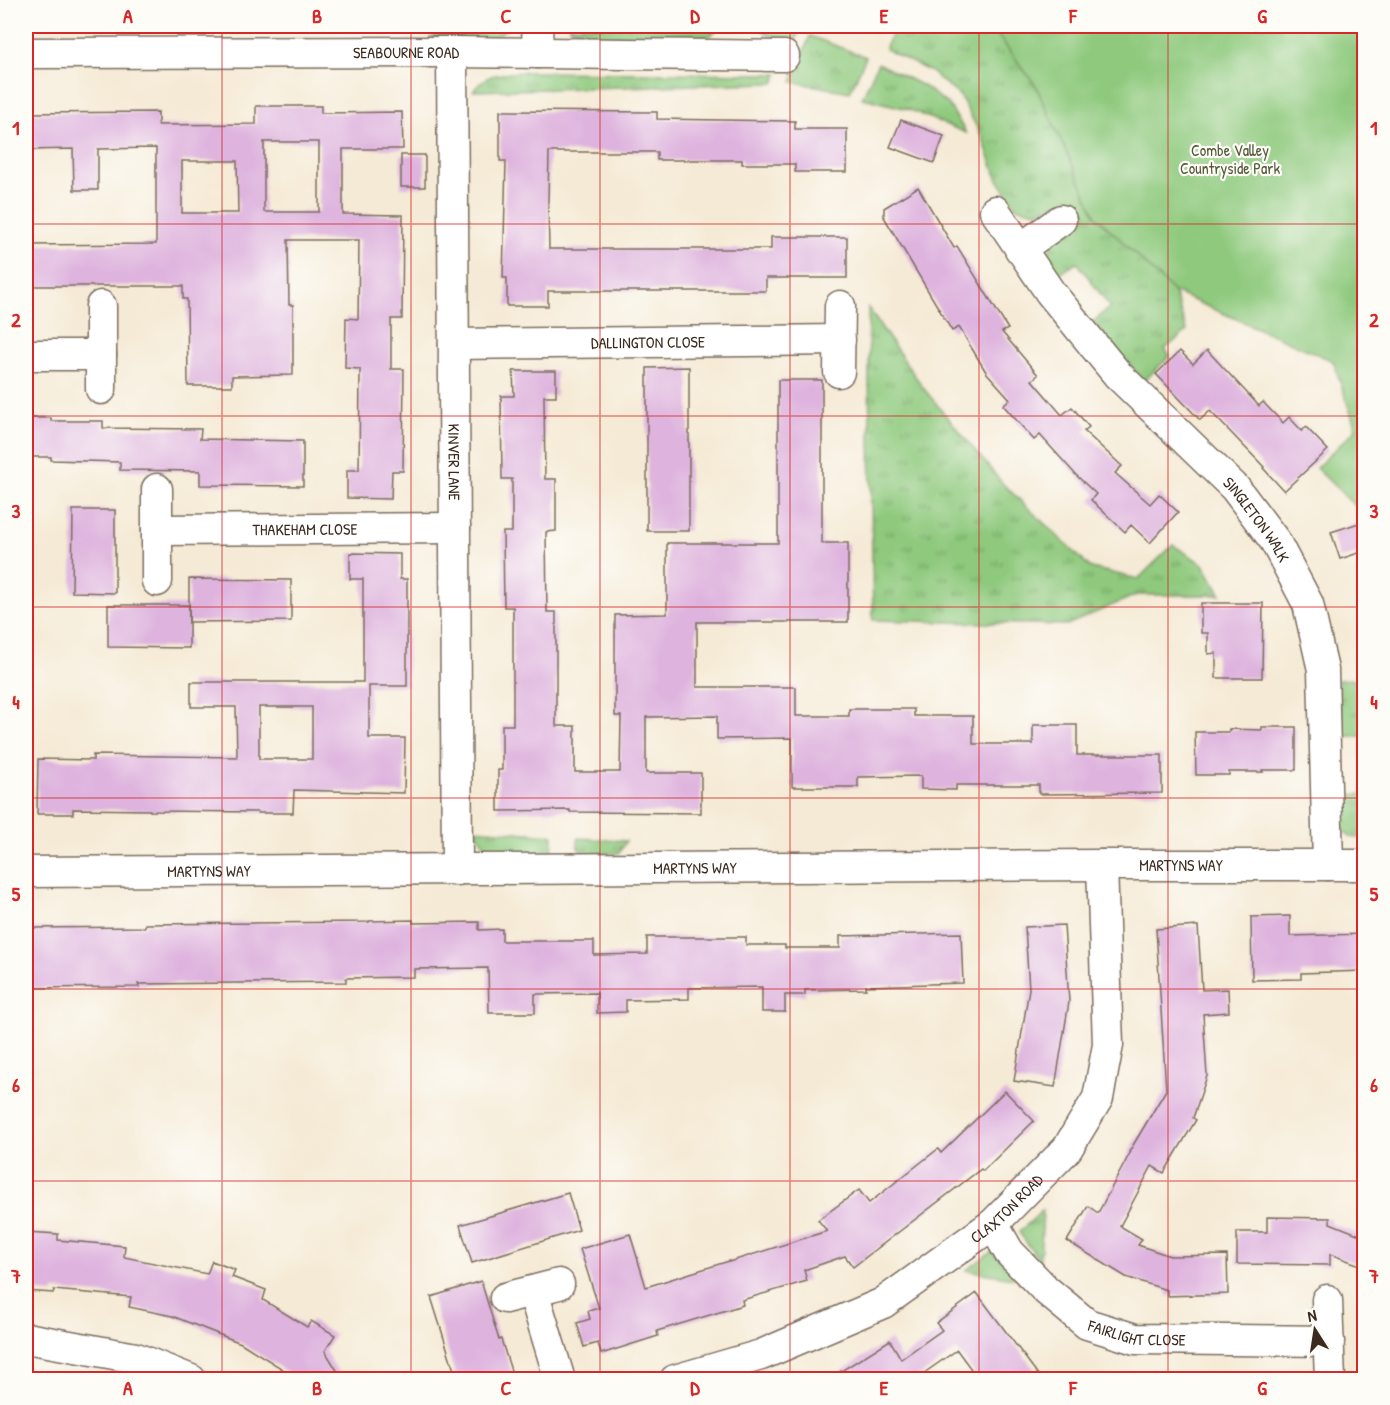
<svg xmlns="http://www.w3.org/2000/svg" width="1390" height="1405" font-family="'Patrick Hand',sans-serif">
<defs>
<pattern id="grass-tufts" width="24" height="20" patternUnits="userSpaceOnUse" patternTransform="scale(1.5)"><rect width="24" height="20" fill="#8ec97d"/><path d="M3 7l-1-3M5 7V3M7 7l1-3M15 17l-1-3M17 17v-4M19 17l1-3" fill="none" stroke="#75a366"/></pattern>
</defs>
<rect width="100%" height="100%" fill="#fdfcf7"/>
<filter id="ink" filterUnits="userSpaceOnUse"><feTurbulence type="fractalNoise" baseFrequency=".0167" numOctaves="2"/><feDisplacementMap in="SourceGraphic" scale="12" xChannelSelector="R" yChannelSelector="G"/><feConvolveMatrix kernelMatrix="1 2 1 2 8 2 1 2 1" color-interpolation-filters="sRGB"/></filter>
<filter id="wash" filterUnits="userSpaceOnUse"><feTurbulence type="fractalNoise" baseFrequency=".008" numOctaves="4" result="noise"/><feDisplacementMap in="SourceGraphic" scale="24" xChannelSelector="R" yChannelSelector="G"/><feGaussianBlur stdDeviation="1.35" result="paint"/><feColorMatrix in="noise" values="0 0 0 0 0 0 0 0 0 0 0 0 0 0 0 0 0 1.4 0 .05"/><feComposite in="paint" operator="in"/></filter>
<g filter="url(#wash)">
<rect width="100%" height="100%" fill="#f5ead5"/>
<g fill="url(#grass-tufts)" stroke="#647a4e" stroke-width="1.5">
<polygon points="468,26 512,26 489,40 429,38"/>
<polygon points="568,26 720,26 710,36 690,38 588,36"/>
<path d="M 759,26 L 788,26 L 799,30 L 794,48 C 780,42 768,37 759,26 Z"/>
<polygon points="895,26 991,26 1036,86 1096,216 1174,292 1187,331 1165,349 1170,356 1144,381 1093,322 1110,307 1077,262 1056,275 1046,259 1054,241 1073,226 1057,204 1036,212 1016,207 997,178 983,139 960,96 931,72 885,49"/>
<polygon points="810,36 866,57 850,92 792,82"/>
<polygon points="878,63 923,86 949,105 966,133 908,109 862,98"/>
<path d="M 522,72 L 778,74 L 774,83 L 473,91 C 487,72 500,74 522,72 Z"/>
<polygon points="868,308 924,389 1003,484 1091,568 1138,579 1173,545 1203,564 1221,595 1136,595 1067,625 873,620"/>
<polygon points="1357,679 1364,691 1364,839 1350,837 1341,827 1340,795 1363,794 1362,736 1339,736 1338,680"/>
<polygon points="473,829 553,835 552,854 502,854 487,848"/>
<polygon points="578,838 626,841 619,853 583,854 578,848"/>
<polygon points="1043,1210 1040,1262 1019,1232"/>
<polygon points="993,1251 1018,1279 966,1270"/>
</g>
<polygon fill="#8ec97d" stroke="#647a4e" stroke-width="1.5" points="991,26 1364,26 1364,507 1358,509 1316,468 1356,429 1333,361 1174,292 1096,216 1036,86"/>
<g id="blocks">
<g fill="#deb3de" fill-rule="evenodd">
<path d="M 256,106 L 321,106 L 321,113 L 402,112 L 403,149 L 343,149 L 343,214 L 403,215 L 402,319 L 391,319 L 391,369 L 404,369 L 403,471 L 392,471 L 391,499 L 347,498 L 347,470 L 359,470 L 360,369 L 345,368 L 346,318 L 358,319 L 359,240 L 288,240 L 289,305 L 293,305 L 293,375 L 232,376 L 232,386 L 188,386 L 187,299 L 183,299 L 183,286 L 26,286 L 26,245 L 156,244 L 156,148 L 98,149 L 98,190 L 74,190 L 73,149 L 26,150 L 26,113 L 158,112 L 158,125 L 256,124 ZM 264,142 L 319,142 L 319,212 L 264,212 ZM 182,161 L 237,161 L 238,213 L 182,213 Z"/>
<polygon points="500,111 657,112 657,119 795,121 795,129 847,129 847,172 795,172 795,164 742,164 742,160 657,160 657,152 549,152 548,202 549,249 771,249 771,237 847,237 847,278 766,278 766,291 548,291 548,306 507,306 507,278 503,278 506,161 500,161"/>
<polygon points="901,120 944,136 934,163 890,147"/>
<rect x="401" y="155" width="24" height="32"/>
<polygon points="918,187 954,248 957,246 1008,329 1002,332 1038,375 1032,380 1062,415 1072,407 1089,427 1084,431 1122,466 1115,473 1150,504 1159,494 1178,512 1150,543 1131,525 1125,532 1091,500 1096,494 1076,475 1040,435 1034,440 1003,405 1010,399 986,372 959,327 952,331 884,217 884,208"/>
<polygon points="1207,350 1259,406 1263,402 1283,423 1289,417 1302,431 1306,427 1328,450 1284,491 1263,468 1264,467 1210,411 1200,420 1156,374 1180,351 1193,364"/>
<polygon points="689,367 689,531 647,531 647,368"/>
<polygon points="513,371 556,371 556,396 544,396 545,479 556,479 556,531 546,532 547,612 556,612 556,726 575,726 575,772 620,772 621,716 615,716 615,615 667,614 667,543 778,543 778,380 822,380 822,543 848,543 848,622 697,622 697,687 796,687 796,716 849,716 849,709 914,709 914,716 973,716 973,744 1033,744 1033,725 1077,725 1077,755 1162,755 1162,793 1039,794 1039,785 956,785 956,790 921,789 921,776 858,777 858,787 792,787 792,738 717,739 717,716 646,717 646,773 701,773 701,813 570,812 570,810 498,811 498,770 502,770 502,725 513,725 513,607 504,607 503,532 512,532 512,479 502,479 501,396 514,396"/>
<polygon points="26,418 51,418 51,421 103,421 103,428 201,429 200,439 303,441 303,486 200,485 200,471 120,470 120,462 51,460 51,457 26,457"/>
<polygon points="73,510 115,510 115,593 72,592"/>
<polygon points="1365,521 1365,551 1340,559 1331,532"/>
<path d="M 350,553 L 400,554 L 400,579 L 407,579 L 407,686 L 369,686 L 369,738 L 405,738 L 404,793 L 294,790 L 293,813 L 258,813 L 258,812 L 150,811 L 150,810 L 73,809 L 73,814 L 37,814 L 38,759 L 93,760 L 93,755 L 237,757 L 236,707 L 191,707 L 191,682 L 363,682 L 363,579 L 350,579 ZM 259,707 L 312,707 L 312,759 L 259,759 Z"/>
<polygon points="189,579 291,580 291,621 189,622"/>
<polygon points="1201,603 1263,603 1262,678 1216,678 1216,653 1208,654 1208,633 1201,633"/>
<polygon points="108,605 189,605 189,648 108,647"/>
<polygon points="1262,727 1296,727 1296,770 1262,770 1263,772 1229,772 1229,775 1196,775 1195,732 1229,732 1229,729 1262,730"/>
<polygon points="1290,916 1290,936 1365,934 1365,971 1301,973 1301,979 1252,980 1251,917"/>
<polygon points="413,920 413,923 479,922 479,930 502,929 502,941 594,941 594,955 647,954 647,937 746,937 746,945 785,945 785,948 840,948 840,936 961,933 963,983 866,986 866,989 805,990 805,995 785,995 785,1012 762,1012 762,987 689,988 689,999 626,1000 626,1012 597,1013 597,993 535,994 535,1013 489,1013 488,968 414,969 414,977 346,978 346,982 138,984 139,987 26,988 26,928 145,927 145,924 369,922 369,921"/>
<polygon points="1064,925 1069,1002 1055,1087 1014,1081 1029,989 1025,927"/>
<polygon points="1198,926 1202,990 1228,989 1229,1012 1203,1014 1207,1076 1193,1118 1196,1120 1164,1173 1152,1166 1120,1226 1142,1239 1138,1245 1170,1256 1227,1255 1228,1294 1167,1296 1167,1290 1126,1277 1067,1241 1088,1206 1098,1213 1130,1153 1129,1152 1166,1090 1156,929"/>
<polygon points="1005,1091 1034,1121 983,1171 981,1169 853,1267 845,1256 804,1270 807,1281 742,1300 743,1305 657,1331 658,1336 601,1354 598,1343 584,1347 577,1323 590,1319 588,1311 599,1308 580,1249 630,1234 646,1287 729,1261 729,1262 827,1231 818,1220 859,1190 869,1203 938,1149 941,1153"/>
<polygon points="568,1193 579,1230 472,1263 460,1225"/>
<polygon points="1267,1217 1330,1218 1330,1223 1365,1237 1365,1253 1360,1265 1330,1254 1330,1265 1237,1264 1237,1232 1267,1232"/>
<polygon points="26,1232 58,1234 58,1240 125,1246 124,1257 207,1274 212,1261 235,1270 232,1277 266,1290 263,1300 307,1327 311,1321 335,1335 325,1351 343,1380 300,1380 241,1343 172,1316 129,1307 131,1297 54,1290 53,1293 26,1291"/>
<polygon points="481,1281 499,1340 501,1339 514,1380 457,1380 431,1297"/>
<polygon points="977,1293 1042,1380 979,1380 957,1350 914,1380 827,1380 890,1340 901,1359 942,1330 936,1323"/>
</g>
</g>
</g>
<g filter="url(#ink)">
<use href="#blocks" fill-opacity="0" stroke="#7c6d5e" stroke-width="1.5"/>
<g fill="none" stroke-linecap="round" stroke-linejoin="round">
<defs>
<g id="minor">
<polyline points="537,26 538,53"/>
<path id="s1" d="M 452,52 L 457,870"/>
<path id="s2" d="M 26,53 L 452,52 L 784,56"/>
<path id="s3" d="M 995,211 L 1050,292 L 1118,375 L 1235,488 L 1275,541 L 1308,604 L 1323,670 L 1328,865"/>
<polyline points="1020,249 1061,220"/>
<polyline points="101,306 101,389"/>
<path id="s4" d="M 454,344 L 840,340"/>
<polyline points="26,355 101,355"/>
<polyline points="839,372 840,306"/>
<polyline points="157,489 157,581"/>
<path id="s5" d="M 157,530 L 455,528"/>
<path id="s6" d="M 26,872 L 1102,865 L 1364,865"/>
<path id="s7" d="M 993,1224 L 1009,1252 L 1046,1290 L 1087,1324 L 1135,1339 L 1329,1341"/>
<polyline points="533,1291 560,1380"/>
<polyline points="505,1298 559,1284"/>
<polyline points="1327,1300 1330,1380"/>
<polyline points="26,1338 136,1358 191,1380"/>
<path id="s8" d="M 675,1380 L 761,1355 L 883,1303 L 993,1224 L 1067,1149 L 1098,1098 L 1108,1045 L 1102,865"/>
</g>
</defs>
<use href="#minor" stroke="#7c6d5e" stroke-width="33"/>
<use href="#minor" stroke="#fff" stroke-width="30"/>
</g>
</g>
<path fill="none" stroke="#d62828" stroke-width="1.5" stroke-opacity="0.55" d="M 222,26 L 222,1380M 411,26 L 411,1380M 600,26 L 600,1380M 790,26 L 790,1380M 979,26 L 979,1380M 1168,26 L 1168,1380M 26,224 L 1364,224M 26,416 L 1364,416M 26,607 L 1364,607M 26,798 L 1364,798M 26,989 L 1364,989M 26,1181 L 1364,1181"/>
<g text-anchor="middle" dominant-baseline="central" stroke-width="4.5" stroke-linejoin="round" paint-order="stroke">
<g font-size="16" fill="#3b2a1e" stroke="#fdfcf7">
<text stroke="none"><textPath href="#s2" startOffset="380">SEABOURNE ROAD</textPath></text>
<text stroke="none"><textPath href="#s4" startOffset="194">DALLINGTON CLOSE</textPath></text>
<text stroke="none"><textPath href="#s1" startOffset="410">KINVER LANE</textPath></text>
<text stroke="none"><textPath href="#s3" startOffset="406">SINGLETON WALK</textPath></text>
<text stroke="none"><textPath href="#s5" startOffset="148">THAKEHAM CLOSE</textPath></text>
<text stroke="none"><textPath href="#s6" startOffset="1155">MARTYNS WAY</textPath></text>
<text stroke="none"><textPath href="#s6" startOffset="669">MARTYNS WAY</textPath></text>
<text stroke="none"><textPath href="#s6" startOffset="183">MARTYNS WAY</textPath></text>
<text stroke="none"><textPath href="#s8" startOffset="378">CLAXTON ROAD</textPath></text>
<text stroke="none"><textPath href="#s7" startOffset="190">FAIRLIGHT CLOSE</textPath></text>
</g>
<g font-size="16" fill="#545a3a" stroke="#fdfcf7">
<text x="1230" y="150">Combe Valley<tspan x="1230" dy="18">Countryside Park</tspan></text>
</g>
</g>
<rect width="1390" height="1405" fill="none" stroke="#fdfcf7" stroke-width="66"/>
<g transform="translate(1315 1330) rotate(348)" stroke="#fdfcf7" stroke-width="4.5" paint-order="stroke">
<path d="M0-4.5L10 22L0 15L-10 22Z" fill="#3b2a1e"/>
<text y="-9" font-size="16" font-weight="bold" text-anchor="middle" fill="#3b2a1e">N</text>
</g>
<rect x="33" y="33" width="1324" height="1339" fill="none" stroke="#d62828" stroke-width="2"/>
<g font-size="20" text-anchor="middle" font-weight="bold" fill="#d62828">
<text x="128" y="23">A</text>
<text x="317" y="23">B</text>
<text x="506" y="23">C</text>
<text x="695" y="23">D</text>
<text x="884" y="23">E</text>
<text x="1073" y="23">F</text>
<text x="1262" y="23">G</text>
<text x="16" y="135">1</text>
<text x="1374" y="135">1</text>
<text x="16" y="327">2</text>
<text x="1374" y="327">2</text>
<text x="16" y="518">3</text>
<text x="1374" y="518">3</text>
<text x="16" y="709">4</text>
<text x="1374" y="709">4</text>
<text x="16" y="901">5</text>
<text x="1374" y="901">5</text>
<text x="16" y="1092">6</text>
<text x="1374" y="1092">6</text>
<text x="16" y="1283">7</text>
<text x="1374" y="1283">7</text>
<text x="128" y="1395">A</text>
<text x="317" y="1395">B</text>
<text x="506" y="1395">C</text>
<text x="695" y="1395">D</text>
<text x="884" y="1395">E</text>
<text x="1073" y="1395">F</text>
<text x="1262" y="1395">G</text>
</g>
</svg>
